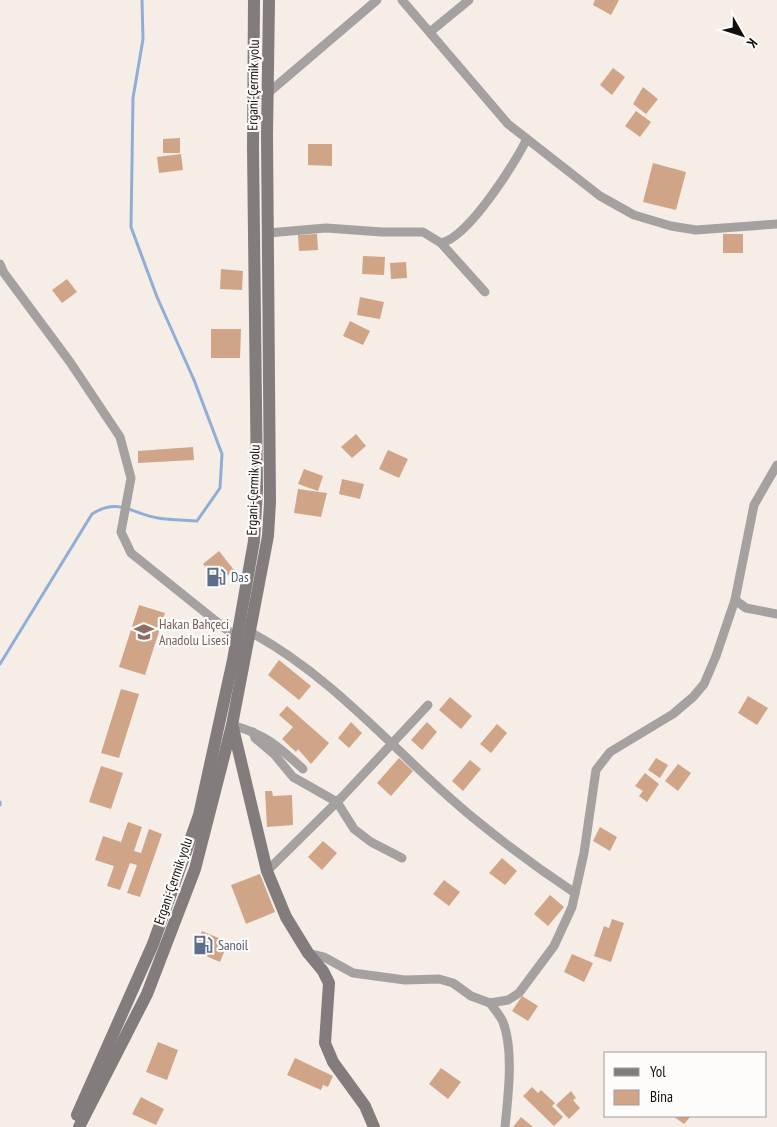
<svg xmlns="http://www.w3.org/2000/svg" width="777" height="1127" font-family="'PT Sans Narrow',sans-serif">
<rect width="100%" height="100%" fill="#f6ede7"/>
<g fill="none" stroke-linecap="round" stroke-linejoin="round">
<g stroke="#90aed5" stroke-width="3">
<path d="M 0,664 L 92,514 C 119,497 132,514 158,518 C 171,520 184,520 197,521 L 220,488 L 222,454 L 194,380 L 157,297 L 131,227 L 133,98 L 143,39 L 142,0"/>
<polyline points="0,802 0,805"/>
</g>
</g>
<g fill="#d0a587">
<polygon points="595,0 619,0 611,15 593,5"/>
<polygon points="613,68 625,77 612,95 600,85"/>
<polygon points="643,87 658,99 646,114 633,104"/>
<polygon points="636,111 651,122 640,137 625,126"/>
<polygon points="180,138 180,153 163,153 163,139"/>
<polygon points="308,144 332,144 332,166 308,165"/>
<polygon points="181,154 183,170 159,173 157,157"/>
<polygon points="653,163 686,172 676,210 643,202"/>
<polygon points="317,234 318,250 299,251 298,235"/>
<rect x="723" y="234" width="20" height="19"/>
<polygon points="363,256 385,257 384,275 362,274"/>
<polygon points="406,262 407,278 391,279 390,263"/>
<polygon points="221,269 243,271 242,290 220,289"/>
<polygon points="67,279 77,292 62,303 52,290"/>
<polygon points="360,297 384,302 380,319 357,315"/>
<polygon points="350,321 370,331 363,345 343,336"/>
<polygon points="211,329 241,329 240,358 211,358"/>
<polygon points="356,434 366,446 352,458 341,447"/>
<polygon points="193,447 194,460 138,463 138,451"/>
<polygon points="388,450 408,459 399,478 379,469"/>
<polygon points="304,469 323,476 318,491 298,484"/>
<polygon points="342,479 364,484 360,499 339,494"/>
<polygon points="298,489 327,493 321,517 294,513"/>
<polygon points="219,551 234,570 218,583 203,564"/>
<polygon points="139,605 165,613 145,675 119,667"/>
<polygon points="279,660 311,686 299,700 268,675"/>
<polygon points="121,689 139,694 119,758 101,753"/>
<polygon points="748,696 768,708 757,725 738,713"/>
<polygon points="450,697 472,716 461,729 439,710"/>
<polygon points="287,706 329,743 311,764 298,749 296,752 282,739 293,727 279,715"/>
<polygon points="351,722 362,733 349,748 338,738"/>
<polygon points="427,722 437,732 422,750 411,740"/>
<polygon points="497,724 507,733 491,753 480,744"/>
<polygon points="399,758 413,771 391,796 377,783"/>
<polygon points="656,758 668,765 660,778 648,770"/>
<polygon points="470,760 481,769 463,791 452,781"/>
<polygon points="678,764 691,773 678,791 665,781"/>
<polygon points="101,766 123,773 111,809 89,802"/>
<polygon points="645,773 659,784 647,802 639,796 643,791 635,786"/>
<polygon points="265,791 272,791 273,796 292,795 293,825 267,827"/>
<polygon points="128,822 142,827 134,851 141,853 149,829 162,834 140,897 127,893 137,865 130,863 120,890 107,886 114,866 95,860 103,836 121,842"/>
<polygon points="600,827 617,837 610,851 593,841"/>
<polygon points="323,841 337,853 322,870 308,857"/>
<polygon points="502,858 517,871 505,885 489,873"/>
<polygon points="260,874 275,912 246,924 231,885"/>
<polygon points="444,880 460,892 449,906 433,894"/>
<polygon points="550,895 564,907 548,926 534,914"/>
<polygon points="612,919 624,923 611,962 594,956 604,926 609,928"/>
<polygon points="202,931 228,942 220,962 194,951"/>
<polygon points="572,954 593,963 584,982 564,972"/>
<polygon points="522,996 538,1006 528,1021 512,1011"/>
<polygon points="158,1042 178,1050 167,1080 146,1072"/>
<polygon points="295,1058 333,1076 328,1087 323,1085 321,1090 287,1075"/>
<polygon points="441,1068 461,1082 448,1099 429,1084"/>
<polygon points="532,1087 538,1093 541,1090 555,1103 552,1106 563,1117 554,1126 523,1096"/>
<polygon points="571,1091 576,1098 573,1100 580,1108 569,1119 556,1105"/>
<polygon points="141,1097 164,1109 156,1125 132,1114"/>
<polygon points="673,1116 691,1116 684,1124"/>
<polygon points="521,1117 533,1127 513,1127"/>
</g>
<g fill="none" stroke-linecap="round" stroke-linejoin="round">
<g stroke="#a6a1a1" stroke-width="9">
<polyline points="402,0 508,124 600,196 634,215 671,226 696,230 777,224"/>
<polyline points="430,32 469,0"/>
<polyline points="268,93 377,0"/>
<polyline points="268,233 326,228 382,232 423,232 441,243 485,292"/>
<path d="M 441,243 C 469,237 514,164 527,139"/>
<polyline points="0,264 4,273 70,362 120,437 131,478 121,532 131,553 237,638"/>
<polyline points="735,600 746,608 777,614"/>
<path d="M 250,632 C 336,678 397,755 471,816 C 505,844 539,869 575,893"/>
<path d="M 232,725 C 266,735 277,745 303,769"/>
<polyline points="253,732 255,738 274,754 293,777 337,802 354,829 371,842 402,858"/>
<polyline points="267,871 342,797 428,705"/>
<polyline points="308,953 324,957 353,973 405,980 439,979 453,983 471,996 490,1003 508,1000 519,993 554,946 572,907 584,853 596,770 610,752 673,714 693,697 704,684 716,656 735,600 754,505 777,465"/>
<path d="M 490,1003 C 494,1009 500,1015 503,1022 C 514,1050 508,1097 505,1127"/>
</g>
<g stroke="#837c7c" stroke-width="12">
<polyline points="233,728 267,871 286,917 308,953 323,971 329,983 325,1043 333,1062 365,1106 374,1127"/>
<polyline points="77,1115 153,944 199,815 233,660 254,541 257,490 253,148 254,0"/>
<polyline points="79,1127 147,994 195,869 232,725 268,536 270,502 267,135 269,0"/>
</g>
</g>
<defs>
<symbol id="fuel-bare" viewBox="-9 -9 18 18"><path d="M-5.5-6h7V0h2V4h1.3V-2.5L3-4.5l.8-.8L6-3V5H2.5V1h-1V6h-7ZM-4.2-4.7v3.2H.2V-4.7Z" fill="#5c6f8a" stroke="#fefcfb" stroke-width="2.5" paint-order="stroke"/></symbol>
<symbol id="school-bare" viewBox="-9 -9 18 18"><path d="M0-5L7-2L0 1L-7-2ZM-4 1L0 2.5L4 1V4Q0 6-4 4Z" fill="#8d6e63" stroke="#fefcfb" stroke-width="2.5" paint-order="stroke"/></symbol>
</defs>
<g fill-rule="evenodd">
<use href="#fuel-bare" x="202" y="563" width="28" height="28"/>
<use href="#school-bare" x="130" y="618" width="28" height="28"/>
<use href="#fuel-bare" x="189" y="931" width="28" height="28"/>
</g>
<g text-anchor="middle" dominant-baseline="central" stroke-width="4.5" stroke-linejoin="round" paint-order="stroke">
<g font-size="14" fill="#110e0c" stroke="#fefcfb">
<text transform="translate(253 85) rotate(-89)">Ergani-Çermik yolu</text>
<text transform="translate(253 490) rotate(-88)">Ergani-Çermik yolu</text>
<text transform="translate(173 881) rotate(-71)">Ergani-Çermik yolu</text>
</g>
<g font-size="14" fill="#4e5e75" stroke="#fefcfb" text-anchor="start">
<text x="231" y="577">Das</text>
<text x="218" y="945">Sanoil</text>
</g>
<g font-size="14" fill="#785e54" stroke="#fefcfb" text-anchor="start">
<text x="159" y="624">Hakan Bahçeci<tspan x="159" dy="16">Anadolu Lisesi</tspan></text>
</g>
</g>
<rect x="604" y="1052" width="162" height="65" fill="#fefcfb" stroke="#9f9d9b"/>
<rect x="614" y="1068" width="25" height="8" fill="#837c7c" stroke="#9f9d9b"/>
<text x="650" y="1077" font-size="15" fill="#110e0c">Yol</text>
<rect x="614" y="1090" width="25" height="15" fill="#d0a587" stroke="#9f9d9b"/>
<text x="650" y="1102" font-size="15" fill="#110e0c">Bina</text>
<g transform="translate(742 35) rotate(129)" stroke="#fefcfb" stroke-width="4" paint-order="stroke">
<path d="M0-4L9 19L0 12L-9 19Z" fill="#110e0c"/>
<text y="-8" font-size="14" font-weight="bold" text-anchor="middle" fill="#110e0c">K</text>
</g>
</svg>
